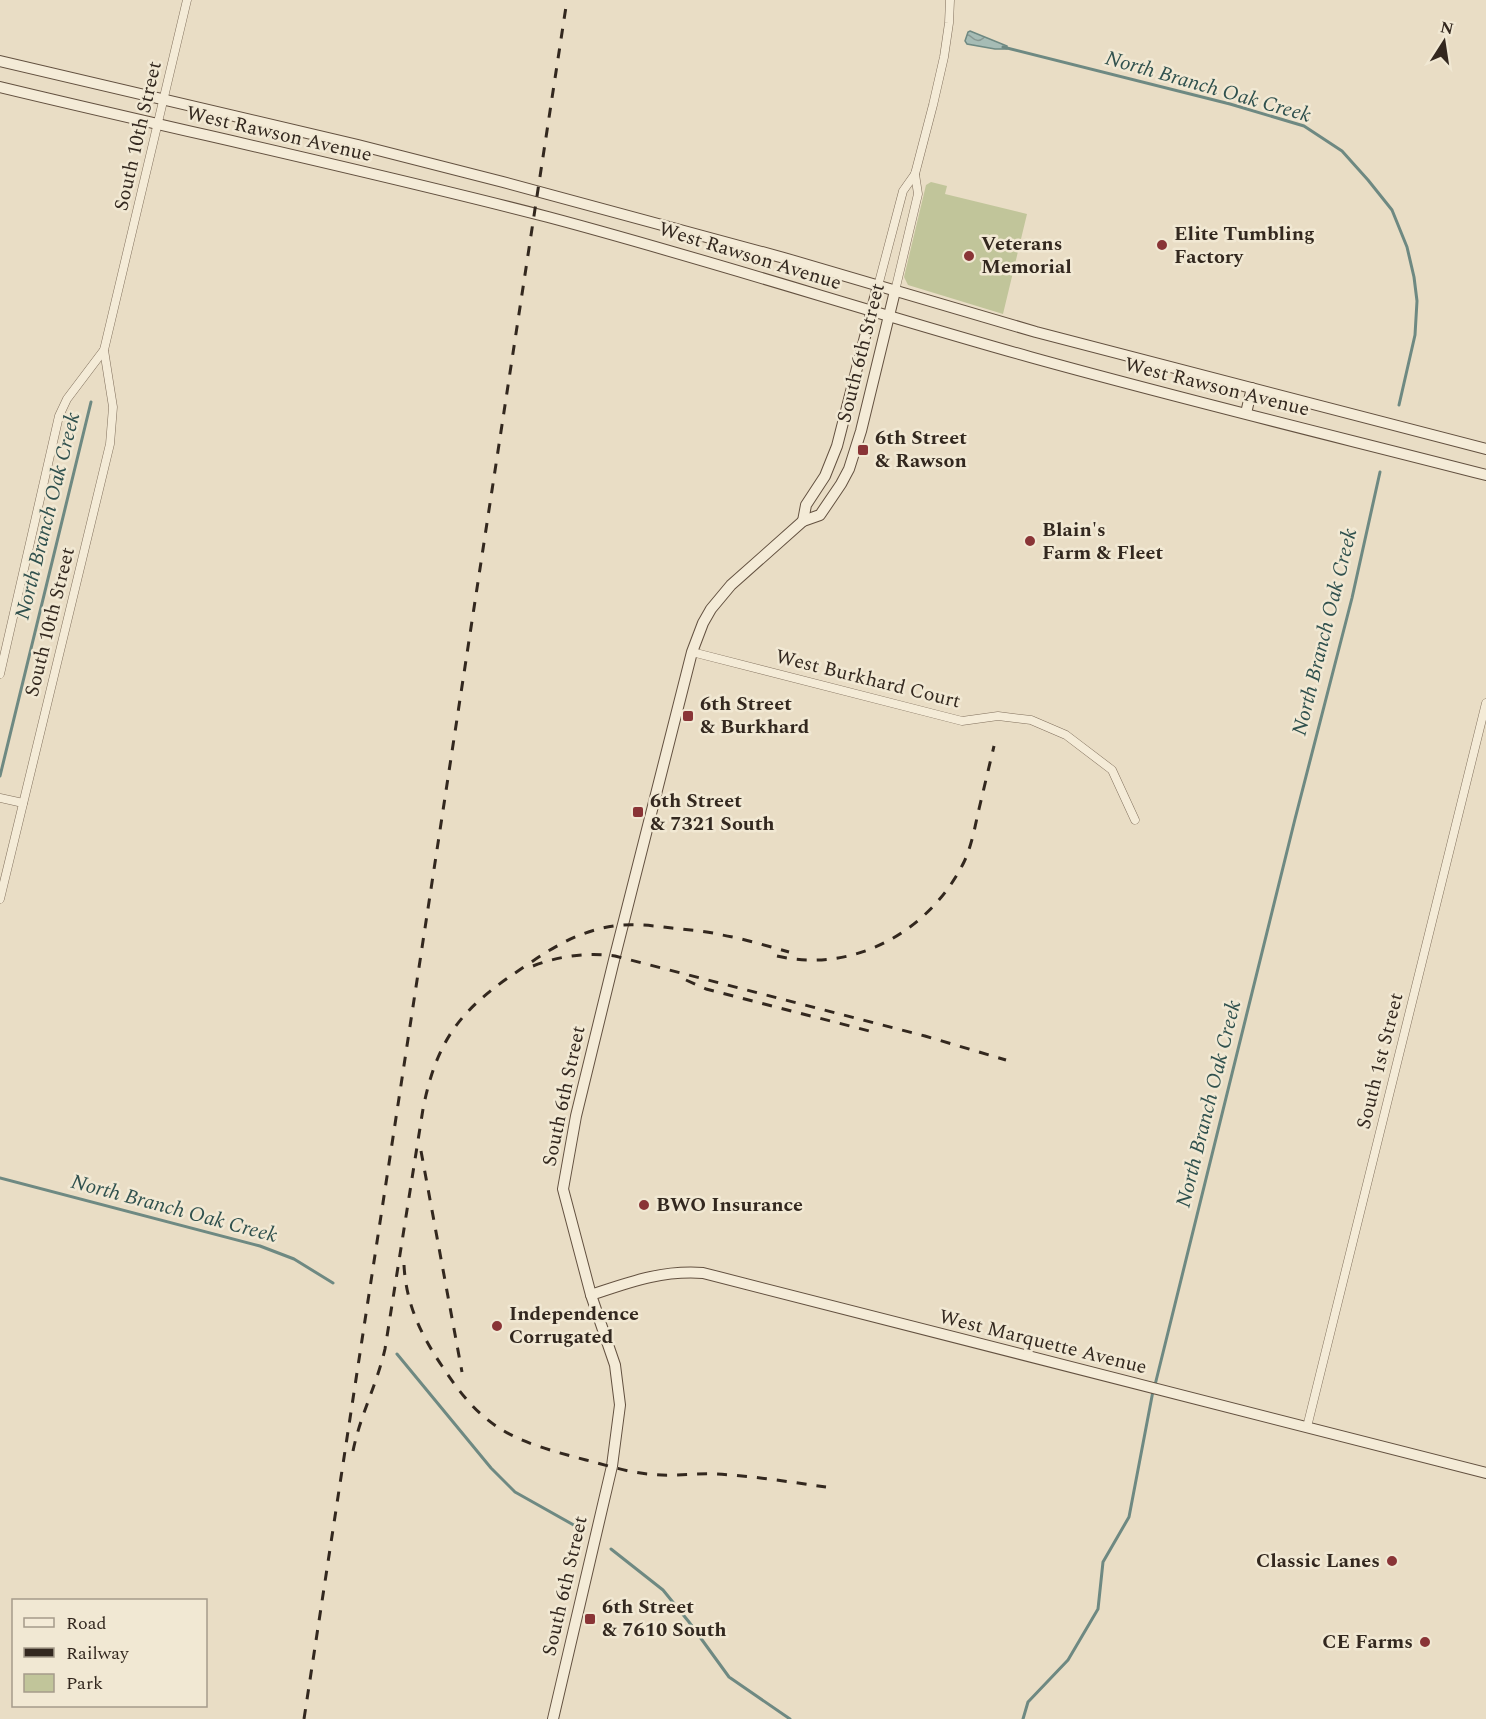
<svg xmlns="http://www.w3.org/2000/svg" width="1486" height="1719" font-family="Spectral,serif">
<defs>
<pattern id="water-waves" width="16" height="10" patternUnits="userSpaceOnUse" patternTransform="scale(1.5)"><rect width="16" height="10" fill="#a6bcb5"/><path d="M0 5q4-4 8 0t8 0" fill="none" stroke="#889993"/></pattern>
</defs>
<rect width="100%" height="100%" fill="#e9ddc5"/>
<polygon fill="#c1c59a" points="931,182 947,186 945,194 1027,214 1003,314 908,285 904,277 926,185"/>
<polygon fill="url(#water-waves)" stroke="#6e8982" stroke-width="1.5" points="970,31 1007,46 1007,49 995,49 967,44 965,41 968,32"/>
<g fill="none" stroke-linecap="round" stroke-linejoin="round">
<g stroke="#6e8982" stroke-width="3">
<polyline points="1003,47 1230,104 1304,126 1342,151 1368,180 1392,210 1407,247 1414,277 1417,301 1415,335 1399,405"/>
<polyline points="0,776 91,402"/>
<polyline points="0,1178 260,1246 294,1259 333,1283"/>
<polyline points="397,1354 491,1468 515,1492 579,1528"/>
<polyline points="1155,1385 1295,819 1352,598 1380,472"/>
<polyline points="611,1549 663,1590 689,1622 729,1677 790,1719"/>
<polyline points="1023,1719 1028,1702 1068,1660 1098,1609 1103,1562 1129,1517 1153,1391"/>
</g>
<defs>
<g id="street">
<polyline points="878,286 903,191 915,174 933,105 944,57 949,23 950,0"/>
<polyline points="895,291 918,194 915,174"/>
<polyline points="692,652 962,721 998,716 1031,720 1066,735 1112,770 1135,820"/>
<polyline points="0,674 59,416 67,399 104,350"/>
<polyline points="0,798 23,803"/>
<polyline points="0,899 110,444 113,407 104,350 187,0"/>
<polyline points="1307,1427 1486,703"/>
</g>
<g id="secondary">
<polyline points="0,61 358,145 503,182 784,258 1036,332 1486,449"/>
<path d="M 0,87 C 183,131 367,170 548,217 C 710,260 869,312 1030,357 C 1181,399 1334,436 1486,475"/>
<polyline points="1246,413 1252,388"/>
<polyline points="803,521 806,505 825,476 837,446 878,286"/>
<path d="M 591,1295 C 630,1282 662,1270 703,1273 L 1486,1473"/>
<polyline points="553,1719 612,1466 620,1405 615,1365 591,1295 563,1189 576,1116 615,956 692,652 703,623 711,609 731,585 803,521 820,515 841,484 849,469 861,431 895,291"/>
</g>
</defs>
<use href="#street" stroke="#81705d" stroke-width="9"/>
<use href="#secondary" stroke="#635140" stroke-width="12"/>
<use href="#street" stroke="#f4ebd7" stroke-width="8"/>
<use href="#secondary" stroke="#f4ebd7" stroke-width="10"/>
<g stroke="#33281f" stroke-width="3" stroke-dasharray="10 10" stroke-linecap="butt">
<path d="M 777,956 C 854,974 930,931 964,862 C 972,845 975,826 979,809 C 984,788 989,767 994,746"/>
<path d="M 533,966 C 559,956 587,952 615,956 L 925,1036 L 1006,1060"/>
<polyline points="686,980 706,989 877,1033"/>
<polyline points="421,1151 462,1372"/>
<path d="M 404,1265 C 406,1304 421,1335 442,1366 C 484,1431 514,1441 586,1460 C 606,1465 627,1472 648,1474 C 671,1477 694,1473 717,1474 C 753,1476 790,1482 826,1487"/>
<path d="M 353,1451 C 360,1416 377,1384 385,1349 L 423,1109 C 438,1032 467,1004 530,963 C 559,943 587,928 622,925 C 639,924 656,926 672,928 C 689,930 706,931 722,935 C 745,939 767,946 789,952"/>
<polyline points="304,1719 567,0"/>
</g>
</g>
<g fill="#893436" stroke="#f1e8d3" stroke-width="2">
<circle cx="1162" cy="245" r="6"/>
<circle cx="969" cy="256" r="6"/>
<rect x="857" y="444" width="12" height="12" rx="3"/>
<circle cx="1030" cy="541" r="6"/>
<rect x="682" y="710" width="12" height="12" rx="3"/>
<rect x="632" y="806" width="12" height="12" rx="3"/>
<circle cx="644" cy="1205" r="6"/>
<circle cx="497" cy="1326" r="6"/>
<circle cx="1392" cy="1561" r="6"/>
<rect x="584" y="1613" width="12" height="12" rx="3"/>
<circle cx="1425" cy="1642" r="6"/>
</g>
<g text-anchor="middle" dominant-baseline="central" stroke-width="5" stroke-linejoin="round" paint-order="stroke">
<g font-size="20" fill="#33281f" stroke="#f1e8d3">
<text transform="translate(279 134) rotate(13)">West Rawson Avenue</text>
<text transform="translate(138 136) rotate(-77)">South 10th Street</text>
<text transform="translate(750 256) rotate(17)">West Rawson Avenue</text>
<text transform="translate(861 353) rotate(-76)">South 6th Street</text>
<text transform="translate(1217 387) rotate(14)">West Rawson Avenue</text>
<text transform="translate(50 622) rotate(-76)">South 10th Street</text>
<text transform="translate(868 679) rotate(14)">West Burkhard Court</text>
<text transform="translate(1380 1061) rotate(-76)">South 1st Street</text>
<text transform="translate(564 1096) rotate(-78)">South 6th Street</text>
<text transform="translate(1043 1342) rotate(14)">West Marquette Avenue</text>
<text transform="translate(565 1586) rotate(-77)">South 6th Street</text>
</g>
<g font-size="20" font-weight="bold" fill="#33281f" stroke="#f1e8d3" text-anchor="start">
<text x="1174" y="234">Elite Tumbling<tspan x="1174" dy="23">Factory</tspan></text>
<text x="981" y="244">Veterans<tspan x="981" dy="23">Memorial</tspan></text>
<text x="875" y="438">6th Street<tspan x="875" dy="23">&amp; Rawson</tspan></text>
<text x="1042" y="530">Blain's<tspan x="1042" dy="23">Farm &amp; Fleet</tspan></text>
<text x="700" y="704">6th Street<tspan x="700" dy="23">&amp; Burkhard</tspan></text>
<text x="650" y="801">6th Street<tspan x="650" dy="23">&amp; 7321 South</tspan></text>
<text x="656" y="1205">BWO Insurance</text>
<text x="509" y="1314">Independence<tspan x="509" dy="23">Corrugated</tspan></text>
<text x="1380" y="1561" text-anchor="end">Classic Lanes</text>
<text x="602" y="1607">6th Street<tspan x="602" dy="23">&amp; 7610 South</tspan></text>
<text x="1413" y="1642" text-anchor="end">CE Farms</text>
</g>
<g font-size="21" font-style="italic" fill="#30514e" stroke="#f1e8d3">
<text transform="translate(1208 87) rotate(16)">North Branch Oak Creek</text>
<text transform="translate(48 516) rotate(-76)">North Branch Oak Creek</text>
<text transform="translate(1325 632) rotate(-76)">North Branch Oak Creek</text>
<text transform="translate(1209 1104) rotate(-76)">North Branch Oak Creek</text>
<text transform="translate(174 1209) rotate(15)">North Branch Oak Creek</text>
</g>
</g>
<rect x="12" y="1599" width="195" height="108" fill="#f1e8d3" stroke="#a59b8b" stroke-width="1.5"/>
<rect x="24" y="1618" width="30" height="9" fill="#f4ebd7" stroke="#a59b8b" stroke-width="1.5"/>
<text x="66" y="1629" font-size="18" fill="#33281f">Road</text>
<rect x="24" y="1648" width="30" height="9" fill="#33281f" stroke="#a59b8b" stroke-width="1.5"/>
<text x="66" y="1659" font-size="18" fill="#33281f">Railway</text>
<rect x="24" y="1674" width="30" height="18" fill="#c1c59a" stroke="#a59b8b" stroke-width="1.5"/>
<text x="66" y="1689" font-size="18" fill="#33281f">Park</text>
<g transform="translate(1444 42) rotate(12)" stroke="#f1e8d3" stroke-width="4.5" paint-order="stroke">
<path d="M0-4.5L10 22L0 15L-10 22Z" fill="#33281f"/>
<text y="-9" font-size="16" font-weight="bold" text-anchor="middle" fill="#33281f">N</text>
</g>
</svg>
